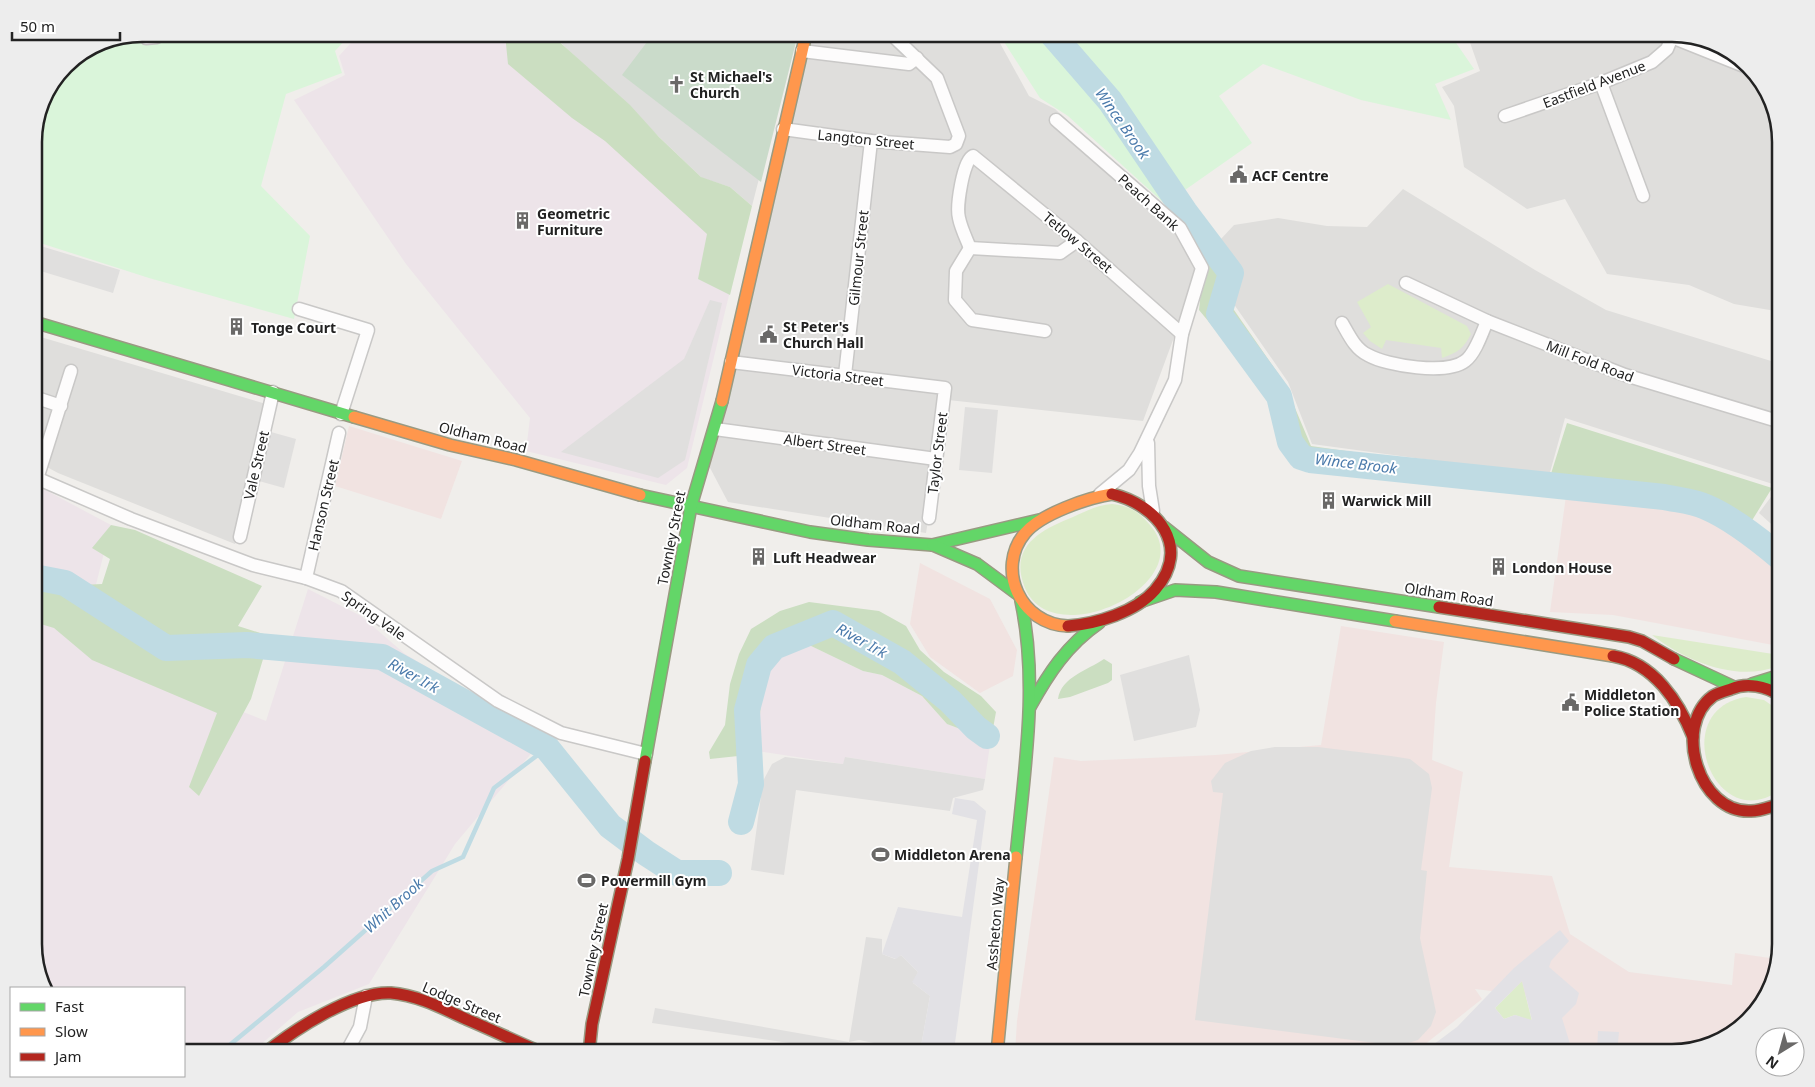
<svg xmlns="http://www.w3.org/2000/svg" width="1815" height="1087" font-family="'Noto Sans',sans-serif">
<rect width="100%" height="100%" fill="#f0eeeb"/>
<g fill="#dfdedc">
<polygon points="812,34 995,34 1029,96 1055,109 1191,235 1203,259 1143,421 948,400 926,533 728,502 709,466"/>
<polygon points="1467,34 1647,34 1756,78 1767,88 1781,136 1781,312 1734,304 1689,285 1607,274 1565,199 1527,209 1464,167 1454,106 1442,87 1480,71"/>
<polygon points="1403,189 1535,270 1606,310 1781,364 1781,533 1759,513 1779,486 1565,418 1549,476 1312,444 1288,382 1231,300 1230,285 1238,276 1220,240 1234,225 1278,218 1327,226 1367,227"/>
<polygon points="34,335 266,404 235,544 58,473 34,460"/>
</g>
<g fill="#f1e3e1">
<polygon points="349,426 462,461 441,519 335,486"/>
<polygon points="1566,496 1690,510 1736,531 1781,564 1781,644 1773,645 1613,615 1550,612"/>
<polygon points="920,563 990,599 1017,650 1013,676 980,693 930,657 910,624"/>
<polygon points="1341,626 1444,642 1436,703 1432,760 1463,772 1449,867 1552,876 1570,934 1629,972 1732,985 1735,953 1777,959 1767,999 1727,1039 1673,1053 1562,1053 1559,1017 1573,1001 1475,989 1482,999 1414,1053 1015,1053 1017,1021 1054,757 1081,761 1216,755 1321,745"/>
</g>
<g fill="#ede4e9">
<polygon points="359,34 508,34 504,42 563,91 739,254 687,468 666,485 526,451 530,418 406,264 294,100 345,75 339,56"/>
<polygon points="34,484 111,525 80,648 266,721 308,589 361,616 405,654 545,737 455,844 369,984 298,1012 251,1053 184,1053 184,988 45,988 34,951"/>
<polygon points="809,645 863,671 882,675 922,696 947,724 971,733 990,745 985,779 846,757 843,764 757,751 763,675 782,650"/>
</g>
<polygon fill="#dededc" points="557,34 796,34 752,206 730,187 702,178 557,39"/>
<g fill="#ddeccb">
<path d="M 1388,284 L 1467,326 L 1471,334 C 1464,348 1457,353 1442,358 L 1441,348 L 1386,340 L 1382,349 L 1370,341 L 1363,333 L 1371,327 L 1357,302 Z"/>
<path d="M 1112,504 C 1129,505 1139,512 1150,525 C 1201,583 1053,655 1025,588 C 1008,546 1041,530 1073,517 C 1086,511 1098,505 1112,504 Z"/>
<path d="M 1652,635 L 1773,654 L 1777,666 C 1737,683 1684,660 1652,635 Z"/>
<path d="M 1746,697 L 1764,700 L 1781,712 L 1781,789 C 1716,839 1665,710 1746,697 Z"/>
<polygon points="1522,981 1532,1021 1515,1015 1504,1019 1495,1008"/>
</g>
<g fill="#cbdec1">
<polygon points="505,34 554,34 554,37 630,105 659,137 701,177 730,187 752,206 730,295 698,279 707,234 605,141 572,118 508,64"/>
<path d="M 1217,246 L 1234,276 L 1227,295 L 1234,310 L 1284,382 L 1311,446 L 1549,480 L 1567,423 L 1772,488 L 1748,527 L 1781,554 L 1781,562 C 1753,538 1718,514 1682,505 C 1644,495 1602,494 1563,490 L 1560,495 L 1325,465 L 1289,450 L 1282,439 L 1267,392 L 1199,310 L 1204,264 Z"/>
<polygon points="111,525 135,530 262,586 238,626 270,636 251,699 199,796 189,787 217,713 92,660 54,628 34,622 34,574 80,585 102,584 110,559 92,548"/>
<polygon points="809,602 879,611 906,626 920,650 944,672 981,696 996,712 990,745 971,733 947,724 922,696 882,675 863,671 809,645 782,650 763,675 757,754 710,759 709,752 725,725 730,684 739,654 751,629 780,611"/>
<path d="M 1104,659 L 1112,664 L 1112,680 L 1108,683 L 1070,697 L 1058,699 C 1061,677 1088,670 1104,659 Z"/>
</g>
<polygon fill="#cadbca" points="653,34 798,34 761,182 622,75"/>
<g fill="#daf5da">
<polygon points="143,34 351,34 335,51 342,73 286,94 261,186 310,236 294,319 149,278 34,241 34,136 42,101 66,65 101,42"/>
<polygon points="999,34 1450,34 1474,69 1435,84 1451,120 1361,100 1263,64 1219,96 1252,143 1165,204 1068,116 1040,98"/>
</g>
<g fill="#e0dfde">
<polygon points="34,244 120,270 113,293 34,269"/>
<polygon points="710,300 722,303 685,460 658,478 561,452 684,359"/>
<polygon points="965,407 998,410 992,473 959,470"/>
<polygon points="271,432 296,439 284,488 259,481"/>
<polygon points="1189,655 1200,710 1196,727 1134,741 1120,675"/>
<polygon points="1275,747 1318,747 1391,756 1410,759 1429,774 1432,788 1421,870 1427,871 1420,938 1436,1012 1431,1026 1418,1040 1399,1046 1195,1020 1223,793 1213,792 1211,781 1225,763 1251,751"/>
<polygon points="785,757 843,764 845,757 985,779 983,790 953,798 950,811 796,790 784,875 751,870 763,781 772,764"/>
<polygon points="866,937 882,939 882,954 895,959 901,955 918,972 913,983 930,996 920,1052 910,1045 891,1050 884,1045 859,1040 849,1042 844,1051 652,1023 655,1008 849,1042"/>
</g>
<g fill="#e2e1e5" fill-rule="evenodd">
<polygon points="955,798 974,801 986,811 955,1043 947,1053 908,1053 910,1044 920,1052 930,996 912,982 918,972 901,955 896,959 882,954 898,907 962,917 977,820 952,814"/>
<path d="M 1560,930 L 1569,941 L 1551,961 L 1549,967 L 1579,993 L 1576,1004 L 1562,1018 L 1571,1047 L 1597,1052 L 1598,1031 L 1619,1032 L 1617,1053 L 1482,1053 L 1483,1046 L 1470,1043 L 1467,1053 L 1422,1053 L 1457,1027 L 1514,968 ZM 1522,981 L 1532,1020 L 1515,1015 L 1504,1019 L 1495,1008 Z"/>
</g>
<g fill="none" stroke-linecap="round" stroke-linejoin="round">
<polyline stroke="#bfdbe3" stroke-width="4.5" points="220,1053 324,967 432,871 463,857 494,788 547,748"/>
<g stroke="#bfdbe3" stroke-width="26">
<path d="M 1052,34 L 1110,101 L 1185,212 L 1231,273 L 1219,314 L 1279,396 L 1290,442 L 1301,457 L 1310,460 L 1664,497 C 1678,500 1693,501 1706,507 C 1730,517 1762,542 1781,558"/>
<polyline points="34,577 65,583 166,648 247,645 382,657 547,748 610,826 646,853 677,873 719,873"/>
<polyline points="741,822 751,784 747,710 759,665 774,647 833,623 902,662 950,701 976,728 987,736"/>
</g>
<defs>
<g id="street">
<polyline points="142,34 146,38 157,37 158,34"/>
<polyline points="1664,34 1744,66"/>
<polyline points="802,51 909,64 917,58"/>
<polyline points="1601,83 1643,196"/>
<polyline points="1505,116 1601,83 1652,62 1667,49 1672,37"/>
<polyline points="1056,120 1180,228 1202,268 1182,334 1175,380 1140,453 1129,470 1100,494"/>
<polyline points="783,129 871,141 950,147 956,144 959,136 937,78 891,34"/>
<path d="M 970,248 C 966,238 961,228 959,218 C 956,207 963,160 973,156 L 1077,241 L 1182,334"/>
<polyline points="970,248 956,271 955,300 972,320 1045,331"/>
<polyline points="970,248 1060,253 1077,241"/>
<polyline points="1780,251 1781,251"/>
<polyline points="1406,283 1487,321 1625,375 1781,422"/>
<polyline points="299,309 368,330 341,414"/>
<path d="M 1342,323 C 1349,335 1355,349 1368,355 C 1387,366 1447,375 1465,361 C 1475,354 1482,333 1487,321"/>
<polyline points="731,362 945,388 929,518"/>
<polyline points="845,375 871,141"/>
<polyline points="34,397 61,406"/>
<polyline points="715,429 936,459"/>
<polyline points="1148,443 1149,486 1153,511"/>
<polyline points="34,477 131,519 253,565 306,578 341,591 498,701 561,733 646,754"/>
<polyline points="37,479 71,371"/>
<polyline points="240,537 273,392"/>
<polyline points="306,578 339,433"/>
<polyline points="346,1053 360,1027 366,996"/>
</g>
<g id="fast">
<polyline points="34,322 354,417"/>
<polyline points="640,495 810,532 868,540 932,545 1039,520"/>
<polyline points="1164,527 1208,562 1239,576 1439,607"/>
<polyline points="933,545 977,564 1016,593"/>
<polyline points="1140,602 1175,590 1216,592 1395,621"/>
<polyline points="1674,659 1734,687"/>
<polyline points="1752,684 1781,675"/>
<path d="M 1030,707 C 1048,674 1067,645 1099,623"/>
<polyline points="645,761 691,506 722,401"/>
<path d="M 1016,857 C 1024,772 1039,685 1021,601"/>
</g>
<g id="slow">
<polyline points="722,401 806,34"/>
<polyline points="354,417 450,445 516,460 640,495"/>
<polyline points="1395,621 1613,656"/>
<path d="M 1068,626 C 1021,625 995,569 1025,533 C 1041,514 1087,498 1112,494"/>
<polyline points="997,1053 1016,857"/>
</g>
<g id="jam">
<polyline points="1439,607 1629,637 1642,641 1674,659"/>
<path d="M 1068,626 C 1096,624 1136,612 1155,590 C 1192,547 1158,505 1112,494"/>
<path d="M 1613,656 C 1654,663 1679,702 1693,737"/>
<path d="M 1781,696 C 1766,686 1747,682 1731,689 C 1725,691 1718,693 1713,696 C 1672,726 1699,814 1751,811 C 1761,811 1772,806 1781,804"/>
<path d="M 265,1053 C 294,1030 352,991 391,993 C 417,995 442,1008 466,1019 C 492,1030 517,1042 543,1053"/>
<polyline points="589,1053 592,1024 628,859 645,761"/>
</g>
</defs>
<use href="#street" stroke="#c9c8c7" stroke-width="15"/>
<use href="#fast" stroke="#999a82" stroke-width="14"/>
<use href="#slow" stroke="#999a82" stroke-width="14"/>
<use href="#jam" stroke="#999a82" stroke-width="14"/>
<use href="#street" stroke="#fdfcfc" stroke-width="12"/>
<use href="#fast" stroke="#63d668" stroke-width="11"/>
<use href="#slow" stroke="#ff974d" stroke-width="11"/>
<use href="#jam" stroke="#b3261e" stroke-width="11"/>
</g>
<defs>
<symbol id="church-bare" viewBox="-9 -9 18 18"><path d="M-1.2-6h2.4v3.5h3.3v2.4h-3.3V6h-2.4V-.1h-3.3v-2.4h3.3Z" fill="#6a6968" stroke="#fff" stroke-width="2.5" paint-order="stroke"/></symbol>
<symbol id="civic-bare" viewBox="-9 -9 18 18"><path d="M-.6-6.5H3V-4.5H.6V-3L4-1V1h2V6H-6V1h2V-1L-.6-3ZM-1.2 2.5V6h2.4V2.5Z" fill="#6a6968" stroke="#fff" stroke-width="2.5" paint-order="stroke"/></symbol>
<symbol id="building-bare" viewBox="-9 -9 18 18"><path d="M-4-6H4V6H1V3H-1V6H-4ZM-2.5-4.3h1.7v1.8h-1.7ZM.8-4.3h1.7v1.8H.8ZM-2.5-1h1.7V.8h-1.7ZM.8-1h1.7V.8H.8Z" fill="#6a6968" stroke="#fff" stroke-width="2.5" paint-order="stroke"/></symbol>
<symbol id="stadium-bare" viewBox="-9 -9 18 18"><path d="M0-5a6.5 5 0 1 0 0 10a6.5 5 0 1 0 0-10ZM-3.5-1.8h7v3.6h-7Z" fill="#6a6968" stroke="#fff" stroke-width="2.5" paint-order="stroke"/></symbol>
</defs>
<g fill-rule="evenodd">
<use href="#church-bare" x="664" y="72" width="25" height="25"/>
<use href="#civic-bare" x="1226" y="162" width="25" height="25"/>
<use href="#building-bare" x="510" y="208" width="25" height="25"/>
<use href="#building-bare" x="224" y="314" width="25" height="25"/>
<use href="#civic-bare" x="756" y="322" width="25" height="25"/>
<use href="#building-bare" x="1316" y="488" width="25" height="25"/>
<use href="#building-bare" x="746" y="544" width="25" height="25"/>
<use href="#building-bare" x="1486" y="554" width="25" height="25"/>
<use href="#civic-bare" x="1558" y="690" width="25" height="25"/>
<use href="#stadium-bare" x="868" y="842" width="25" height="25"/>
<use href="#stadium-bare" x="574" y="868" width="25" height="25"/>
</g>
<g text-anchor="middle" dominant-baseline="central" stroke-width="4" stroke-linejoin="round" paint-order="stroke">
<g font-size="14" font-weight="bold" fill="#222" stroke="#fff" text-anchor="start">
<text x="690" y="76">St Michael's<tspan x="690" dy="16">Church</tspan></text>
<text x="1252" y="175">ACF Centre</text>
<text x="537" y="213">Geometric<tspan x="537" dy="16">Furniture</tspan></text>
<text x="783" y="326">St Peter's<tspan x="783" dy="16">Church Hall</tspan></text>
<text x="251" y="327">Tonge Court</text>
<text x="1342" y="500">Warwick Mill</text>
<text x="773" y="557">Luft Headwear</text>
<text x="1512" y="567">London House</text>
<text x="1584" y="694">Middleton<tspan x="1584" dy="16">Police Station</tspan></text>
<text x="894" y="854">Middleton Arena</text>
<text x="601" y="880">Powermill Gym</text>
</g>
<g font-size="14" fill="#222" stroke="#fff">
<text transform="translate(1594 84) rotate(-21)">Eastfield Avenue</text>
<text transform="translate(866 139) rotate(6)">Langton Street</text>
<text transform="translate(1149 202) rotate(42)">Peach Bank</text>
<text transform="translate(1078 242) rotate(40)">Tetlow Street</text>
<text transform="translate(858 258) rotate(-84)">Gilmour Street</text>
<text transform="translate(1590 361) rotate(21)">Mill Fold Road</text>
<text transform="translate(838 375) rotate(7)">Victoria Street</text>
<text transform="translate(483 437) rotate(14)">Oldham Road</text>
<text transform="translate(825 444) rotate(8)">Albert Street</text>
<text transform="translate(937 453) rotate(-83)">Taylor Street</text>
<text transform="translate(256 465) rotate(-77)">Vale Street</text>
<text transform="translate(323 505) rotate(-77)">Hanson Street</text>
<text transform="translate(875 524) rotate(6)">Oldham Road</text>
<text transform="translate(671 538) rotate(-79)">Townley Street</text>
<text transform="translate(1449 594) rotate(9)">Oldham Road</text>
<text transform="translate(374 615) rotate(35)">Spring Vale</text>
<text transform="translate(995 924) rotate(-85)">Assheton Way</text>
<text transform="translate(593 950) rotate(-78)">Townley Street</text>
<text transform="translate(462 1002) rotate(23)">Lodge Street</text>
</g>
<g font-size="15" font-style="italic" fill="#4a7aab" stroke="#fff">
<text transform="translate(1123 123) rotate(55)">Wince Brook</text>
<text transform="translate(1356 463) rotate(7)">Wince Brook</text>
<text transform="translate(862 640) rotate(29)">River Irk</text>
<text transform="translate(414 675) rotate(29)">River Irk</text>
<text transform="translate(393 905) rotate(-42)">Whit Brook</text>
</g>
</g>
<path d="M0 0H1815V1087H0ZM142 42H1672A100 100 0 0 1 1772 142V944A100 100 0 0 1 1672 1044H142A100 100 0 0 1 42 944V142A100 100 0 0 1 142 42Z" fill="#ededed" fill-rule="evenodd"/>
<path fill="none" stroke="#222" stroke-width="2.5" d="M142 42H1672A100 100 0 0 1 1772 142V944A100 100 0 0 1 1672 1044H142A100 100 0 0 1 42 944V142A100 100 0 0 1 142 42Z"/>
<rect x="10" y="987" width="175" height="90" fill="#ffffff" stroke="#a7a7a7"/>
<rect x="20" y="1003" width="25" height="8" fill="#63d668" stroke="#a7a7a7"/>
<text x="55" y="1012" font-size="15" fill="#222222">Fast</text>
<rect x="20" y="1028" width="25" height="8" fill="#ff974d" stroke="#a7a7a7"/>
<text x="55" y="1037" font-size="15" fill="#222222">Slow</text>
<rect x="20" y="1053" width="25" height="8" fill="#b3261e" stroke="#a7a7a7"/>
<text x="55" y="1062" font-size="15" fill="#222222">Jam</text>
<g transform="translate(1780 1052) rotate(217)"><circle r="24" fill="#ffffff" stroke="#a7a7a7"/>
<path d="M0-4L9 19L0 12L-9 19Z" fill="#6a6968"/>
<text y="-8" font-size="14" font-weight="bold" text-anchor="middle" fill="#222222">N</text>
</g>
<path d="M12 32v8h108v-8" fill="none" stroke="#222222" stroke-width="2.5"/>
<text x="20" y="32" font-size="15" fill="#222222" stroke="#ffffff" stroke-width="4" paint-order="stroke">50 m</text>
</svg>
